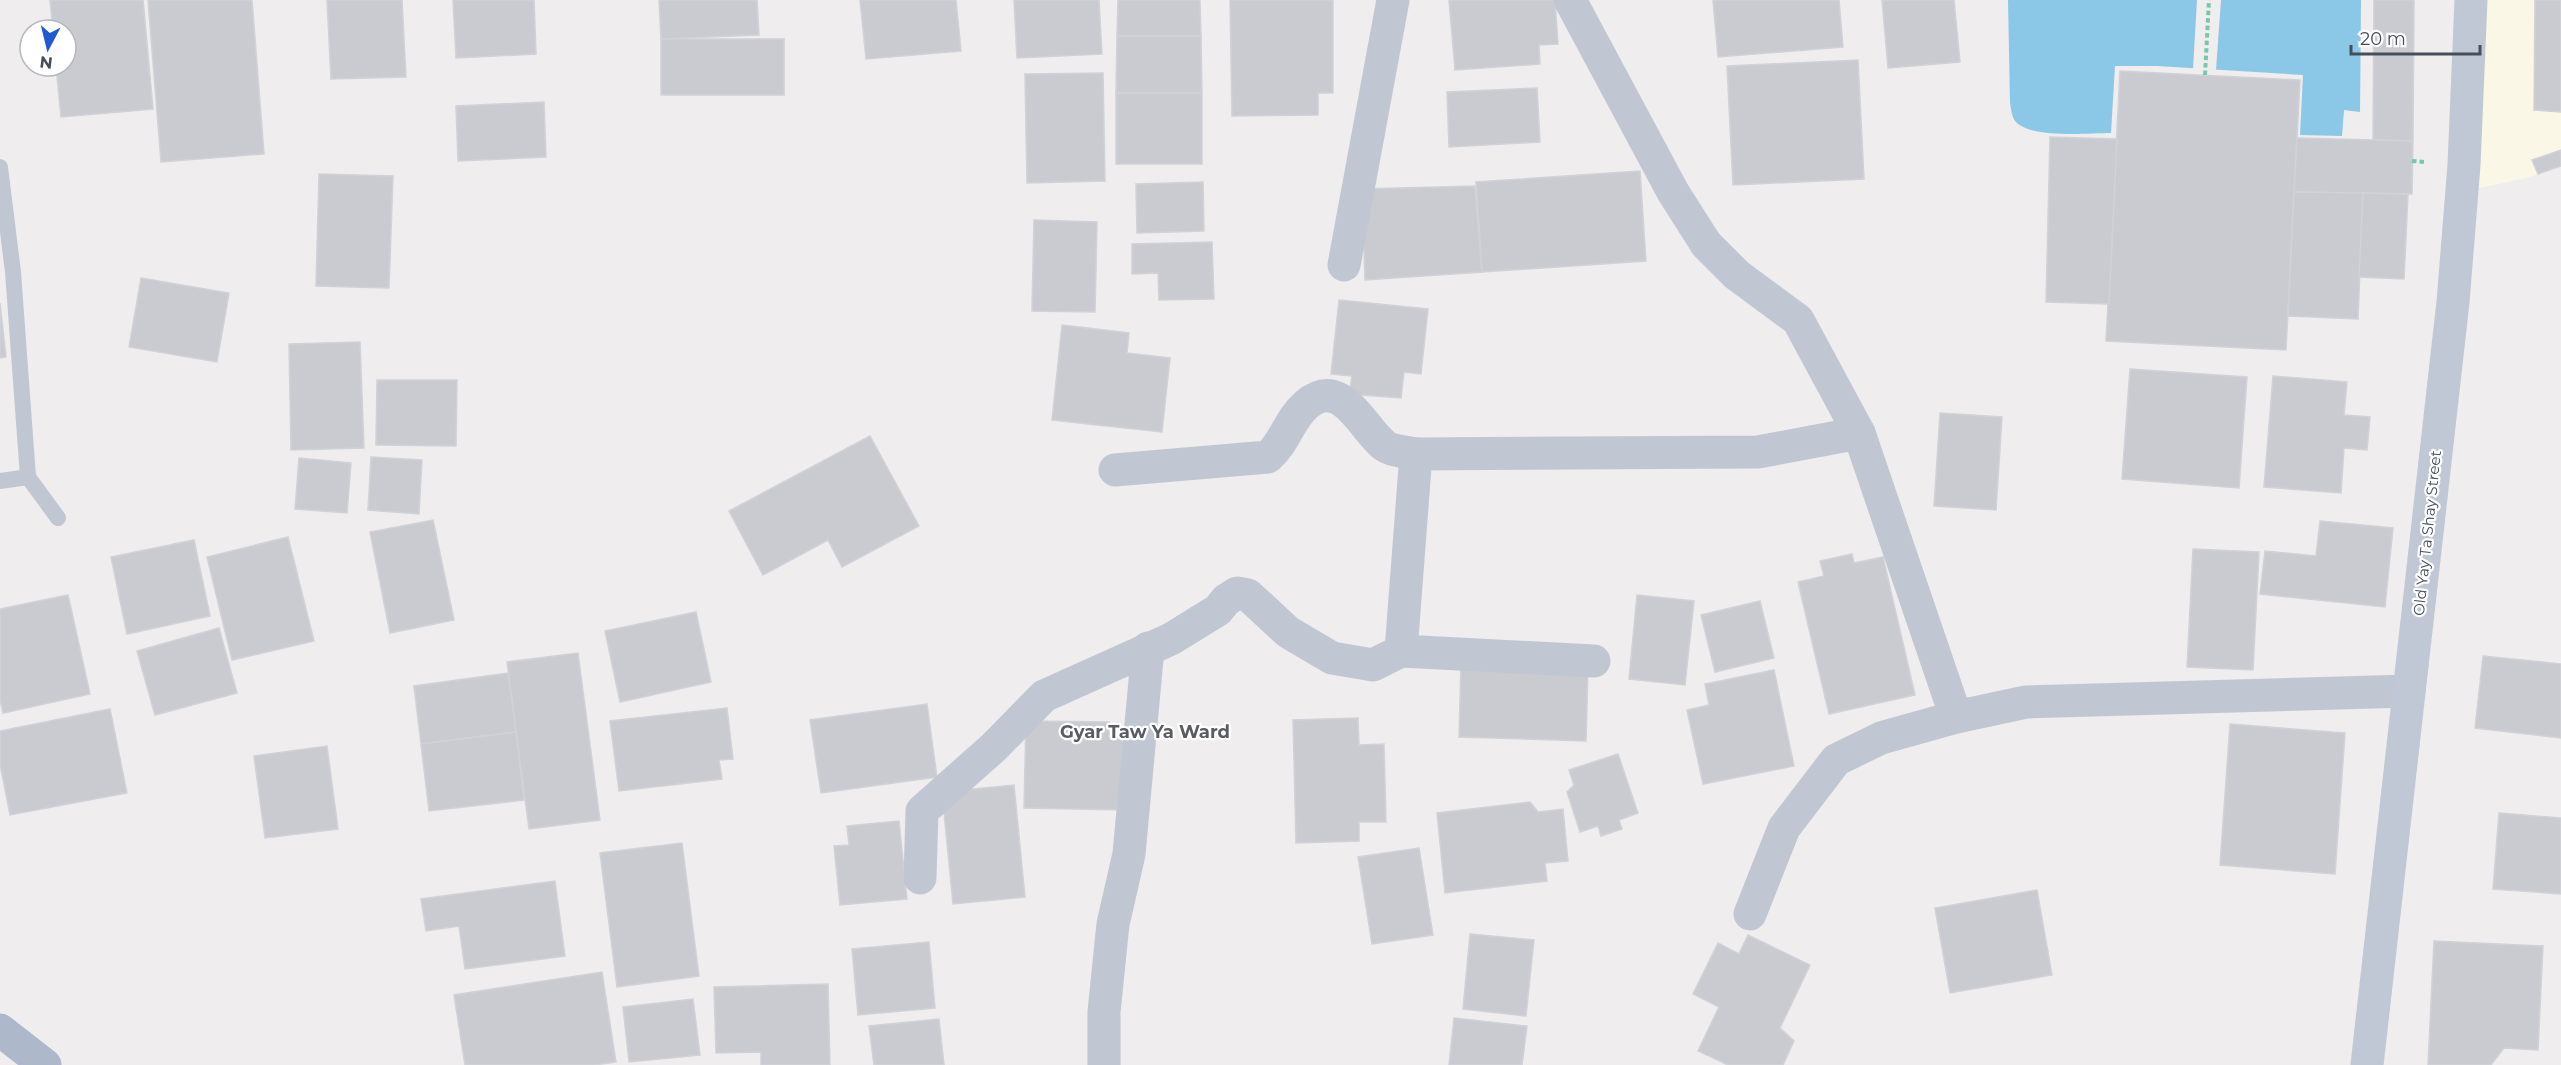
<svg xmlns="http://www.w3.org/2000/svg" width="2561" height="1065" font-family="Montserrat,sans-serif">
<rect width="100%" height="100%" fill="#efeded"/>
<polygon fill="#faf7e6" points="2471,0 2561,0 2561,166 2526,178 2462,192"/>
<path fill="#8bc8e7" d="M 2008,0 L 2361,0 L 2360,112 L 2344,110 L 2342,136 L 2300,135 L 2303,75 L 2157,66 L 2115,66 L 2111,133 C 2088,133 2030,139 2015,121 C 2012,117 2011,109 2010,103 Z"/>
<polygon fill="#efeded" points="2197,0 2221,0 2216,70 2193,69"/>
<g fill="#cacbd1" stroke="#d1d2d8" stroke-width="1.5">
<polygon points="50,0 143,0 153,109 61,117 56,66 66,66 66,30 53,30"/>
<polygon points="148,0 252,0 264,154 161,162"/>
<polygon points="327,0 402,0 406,77 331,79"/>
<polygon points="453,0 534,0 536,54 456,58"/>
<polygon points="659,0 757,0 759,35 661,39"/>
<polygon points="860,0 956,0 961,51 866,59"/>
<polygon points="1014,0 1099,0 1102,54 1017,58"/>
<polygon points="1118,0 1200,0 1201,36 1117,36"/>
<polygon points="1230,0 1333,0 1333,93 1318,93 1318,115 1232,116"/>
<polygon points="1449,0 1555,0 1558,44 1539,45 1540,64 1455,70"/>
<polygon points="1713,0 1839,0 1843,47 1718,57"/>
<polygon points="1882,0 1954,0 1960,62 1888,68"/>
<polygon points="2374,0 2414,0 2413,141 2373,140"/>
<polygon points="2535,0 2561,0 2561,112 2534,110"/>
<polygon points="1117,36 1201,36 1202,93 1116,93"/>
<rect x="661" y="39" width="123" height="56"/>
<polygon points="1858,60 1864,179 1733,185 1727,66"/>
<polygon points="2120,71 2300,80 2286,350 2106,341"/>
<polygon points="1103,73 1105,181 1027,183 1025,74"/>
<polygon points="1537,88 1540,142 1449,147 1447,92"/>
<rect x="1116" y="93" width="86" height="71"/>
<polygon points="544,102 546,157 458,161 456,106"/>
<polygon points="2050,137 2117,139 2109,304 2046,302"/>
<polygon points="2297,138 2413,141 2412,194 2294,192"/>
<polygon points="2561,150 2561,166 2538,174 2532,160"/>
<polygon points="1640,171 1646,261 1482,272 1476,182"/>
<polygon points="319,174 393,176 389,288 316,286"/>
<polygon points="1203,182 1204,231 1137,233 1136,184"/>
<polygon points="1475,186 1482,272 1365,280 1362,189"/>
<polygon points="2294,192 2363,193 2358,319 2288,316"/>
<polygon points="2363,193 2408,194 2404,279 2359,277"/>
<polygon points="1034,220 1097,222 1095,312 1032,311"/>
<polygon points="1212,242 1214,299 1159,300 1158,273 1132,274 1132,244"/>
<polygon points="141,278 229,293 217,362 129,347"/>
<polygon points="1339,300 1428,309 1421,374 1404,372 1401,398 1349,394 1352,376 1331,374"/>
<polygon points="0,303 6,357 0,358"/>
<polygon points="1062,325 1129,333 1127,353 1170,358 1162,432 1052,420"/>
<polygon points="360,342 364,448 291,450 289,344"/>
<polygon points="2130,369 2247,377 2239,488 2122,479"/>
<polygon points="2273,376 2347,382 2344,415 2370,417 2367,450 2344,448 2341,493 2264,487"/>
<polygon points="377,380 457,380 456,446 376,445"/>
<polygon points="1940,413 2002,417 1996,510 1934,506"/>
<polygon points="870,436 919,526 842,567 828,540 763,575 729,511"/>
<polygon points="371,457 422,460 419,514 368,510"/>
<polygon points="299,458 351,463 347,513 295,509"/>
<polygon points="433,520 454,620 390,633 370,532"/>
<polygon points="2320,521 2393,528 2385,607 2260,594 2265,551 2316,556"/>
<polygon points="288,537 314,641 232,660 207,557"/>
<polygon points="194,540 210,616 127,634 111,557"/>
<polygon points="2193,549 2259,552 2253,670 2187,667"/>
<polygon points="1852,554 1854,563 1883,557 1915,695 1829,714 1798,582 1824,576 1820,561"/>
<polygon points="68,595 90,694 3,713 0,700 0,609"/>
<polygon points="1637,595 1694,601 1685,685 1629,679"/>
<polygon points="1760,601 1774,658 1715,672 1701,615"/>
<polygon points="696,612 711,682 620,702 605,631"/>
<polygon points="219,628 237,693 155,715 137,651"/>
<polygon points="578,653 600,820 529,829 507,662"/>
<polygon points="2483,656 2561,664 2561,738 2475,728"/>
<polygon points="1461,663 1588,668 1586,741 1459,737"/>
<polygon points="1774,670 1794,766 1703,784 1687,710 1709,705 1705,684"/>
<polygon points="508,673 516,732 421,744 414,686"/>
<polygon points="927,704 937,777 821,793 810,720"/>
<polygon points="727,708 733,759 719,760 722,779 619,791 610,721"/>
<polygon points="110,709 127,793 10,815 0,764 0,731"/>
<polygon points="1358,718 1359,745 1384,744 1386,822 1359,822 1359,841 1296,843 1293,720"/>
<polygon points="1026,721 1109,722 1109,738 1126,738 1125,810 1024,808"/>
<polygon points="2230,724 2345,733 2335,874 2220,865"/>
<polygon points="516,732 524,800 429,811 421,744"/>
<polygon points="327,746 338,829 265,838 254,756"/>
<polygon points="1618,754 1638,813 1619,820 1622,829 1601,836 1598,826 1580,832 1567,792 1574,785 1569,770"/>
<polygon points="1014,785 1025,897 953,904 942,792"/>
<polygon points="1530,802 1538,812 1563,809 1568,861 1545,863 1547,881 1445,893 1437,813"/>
<polygon points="2499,813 2561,818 2561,894 2493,889"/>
<polygon points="899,821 907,899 840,905 834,846 849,845 847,826"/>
<polygon points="682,843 699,976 617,987 600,853"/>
<polygon points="1419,848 1433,935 1372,944 1358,857"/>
<polygon points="555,881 565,956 465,969 459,926 426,931 421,899"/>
<polygon points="2037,890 2052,975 1950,993 1935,908"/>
<polygon points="1470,934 1534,940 1526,1016 1463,1009"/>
<polygon points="1748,935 1810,965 1780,1028 1794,1041 1783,1065 1728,1065 1698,1051 1719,1007 1693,994 1718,943 1739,954"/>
<polygon points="2434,941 2543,946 2538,1050 2504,1048 2491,1065 2428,1065"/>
<polygon points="929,942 935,1008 858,1015 852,949"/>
<polygon points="602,972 616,1062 594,1065 465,1065 454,995"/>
<polygon points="828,984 830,1065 761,1065 761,1052 716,1053 714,987"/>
<polygon points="693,999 700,1055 629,1062 623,1007"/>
<polygon points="1454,1018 1527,1026 1522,1065 1449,1065"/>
<polygon points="939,1019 944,1065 874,1065 869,1026"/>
</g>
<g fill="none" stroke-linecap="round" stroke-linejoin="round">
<g stroke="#76c8aa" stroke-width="4" stroke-dasharray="4.5 3" stroke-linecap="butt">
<polyline points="2205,75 2209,0"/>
<polyline points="2412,161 2425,162"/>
</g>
<g stroke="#c1c7d2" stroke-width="16">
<polyline points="0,167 13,272 28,477 58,518"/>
<polyline points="0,481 28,477"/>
</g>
<g stroke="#c1c7d2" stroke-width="33">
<polyline points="1570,0 1673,192 1706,244 1737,275 1798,320 1859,433 1956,717"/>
<polyline points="1344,265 1393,0"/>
<polyline points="1416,454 1401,651 1594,661"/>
<path d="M 1115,470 L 1268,457 C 1285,442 1289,420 1306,405 C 1342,374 1363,430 1385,446 C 1392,451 1407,452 1416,454 L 1758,452 L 1859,433"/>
<polyline points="920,878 922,811 994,747 1044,696 1171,639 1218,610 1226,600 1237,593 1248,595 1288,632 1332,658 1373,665 1401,651"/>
<polyline points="1750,914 1784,828 1836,760 1881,738 1956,717 2026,702 2409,691"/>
<polyline points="1104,1065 1104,1012 1113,924 1129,854 1148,648"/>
</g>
<polyline stroke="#c0c7d5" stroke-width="33" points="2367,1065 2453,302 2464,165 2471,0"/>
<polyline stroke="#adb8cb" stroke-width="33" points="0,1030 45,1065"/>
</g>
<g text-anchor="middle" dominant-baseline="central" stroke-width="4.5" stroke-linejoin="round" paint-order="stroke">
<g font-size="15" fill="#464e59" stroke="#fff">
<text transform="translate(2427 533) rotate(-84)">Old Yay Ta Shay Street</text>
</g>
<g font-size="18" font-weight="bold" fill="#5a5c61" stroke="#fff">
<text x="1145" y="732">Gyar Taw Ya Ward</text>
</g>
</g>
<g transform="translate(48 48) rotate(187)"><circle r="28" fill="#ffffff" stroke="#b5b8bd" stroke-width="1.5"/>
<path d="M0-4.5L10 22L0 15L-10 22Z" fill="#2159d5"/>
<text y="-9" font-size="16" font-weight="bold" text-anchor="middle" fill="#464e59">N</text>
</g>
<path d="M2351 45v9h129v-9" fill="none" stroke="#464e59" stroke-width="3"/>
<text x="2360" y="45" font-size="18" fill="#464e59" stroke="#ffffff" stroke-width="4.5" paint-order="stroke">20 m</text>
</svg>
